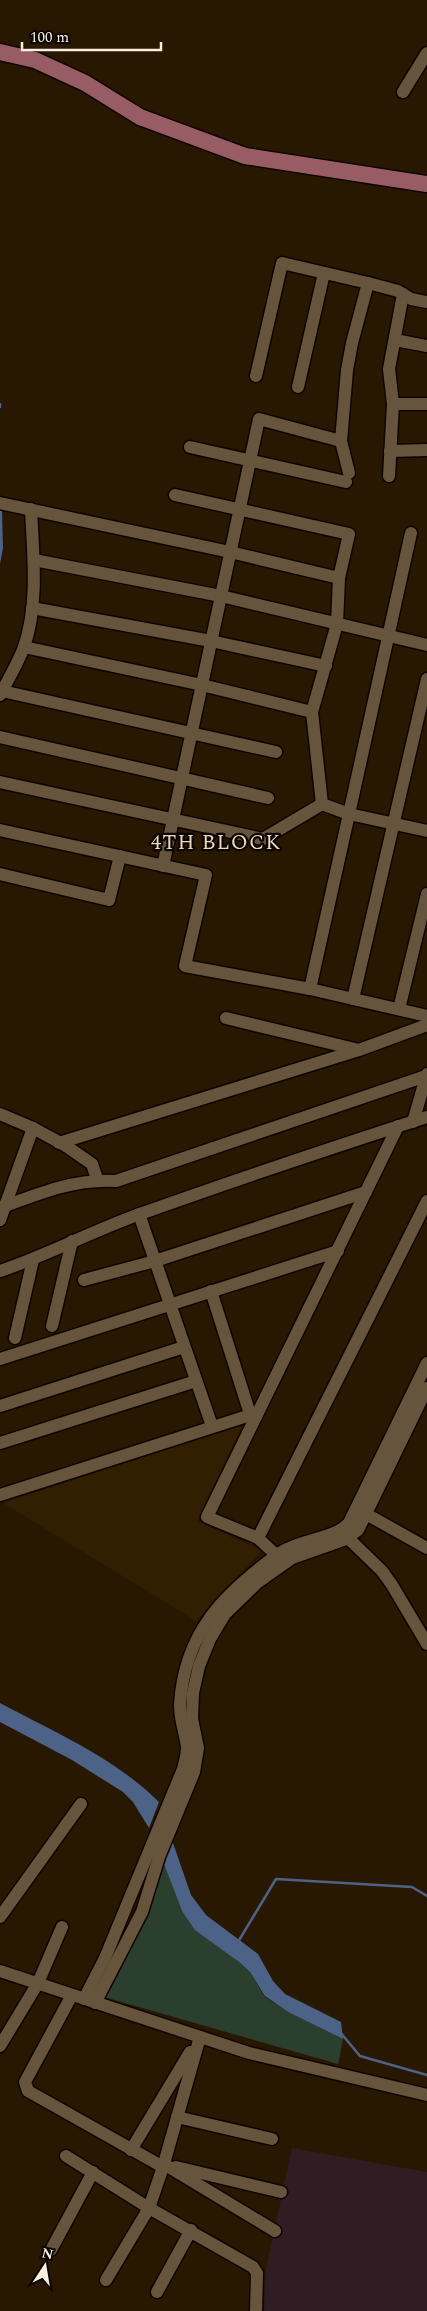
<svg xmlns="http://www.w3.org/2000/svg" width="427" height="2311" font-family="Spectral,serif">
<rect width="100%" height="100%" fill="#281802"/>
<polygon fill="#321e00" points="243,1424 197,1521 262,1551 196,1621 3,1503"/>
<polygon fill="#2f1d23" points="292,2148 427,2172 427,2311 264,2311 266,2269"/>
<polygon fill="#2a3f2d" points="162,1859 182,1911 250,1972 265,1997 288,2012 343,2039 338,2064 104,1997"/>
<g fill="#4d6287">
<polygon points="0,511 2,511 3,548 0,564"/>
<path d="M 0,1703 C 54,1732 115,1758 159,1802 L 149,1828 L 133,1802 L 123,1792 L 72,1760 L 0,1722 Z"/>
<polygon points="172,1840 191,1895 206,1915 258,1954 273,1981 285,1994 341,2022 343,2039 288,2012 265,1996 250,1972 239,1962 195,1930 182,1911 162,1859"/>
</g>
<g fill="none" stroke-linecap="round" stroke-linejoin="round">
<g stroke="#4d6287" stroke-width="2.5">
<polyline points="0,404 0,407"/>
<polyline points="238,1942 276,1879 412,1887 427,1896"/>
<polyline points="340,2032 360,2056 427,2075"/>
</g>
<defs>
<g id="minor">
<polyline points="403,92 427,53"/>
<polyline points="395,340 427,346"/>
<polyline points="256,376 282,263 368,283 398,291 411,299 427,302"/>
<polyline points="298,387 324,273"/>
<polyline points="393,404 427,404"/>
<polyline points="190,447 346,482"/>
<polyline points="390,451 427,450"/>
<polyline points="349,473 341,441 347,370 352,343 368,283"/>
<polyline points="389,476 393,404 389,369 403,294"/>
<polyline points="175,495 349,534 339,578 337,624 312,712 322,804 349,814 411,533"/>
<polyline points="0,503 230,552 339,578"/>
<polyline points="34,560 221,596 427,645"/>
<polyline points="32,608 211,641 326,666"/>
<polyline points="24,647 202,685 312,712"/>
<polyline points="2,691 276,752"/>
<path d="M 0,695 C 8,680 18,663 24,647 C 39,603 33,554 31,509"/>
<polyline points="0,737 268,798"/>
<polyline points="0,782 263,839 322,804"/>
<polyline points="0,830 206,875 185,966 310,989 427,1016"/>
<polyline points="163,866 259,419 341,441"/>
<polyline points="0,874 109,900 120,856"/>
<polyline points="310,989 349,814 427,831"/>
<polyline points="353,999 427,679"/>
<polyline points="399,1009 427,894"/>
<polyline points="226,1018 359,1050"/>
<polyline points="0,1114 33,1128 66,1146 92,1164 97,1179"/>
<polyline points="413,1122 427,1074"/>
<polyline points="59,1143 359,1050 427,1025"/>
<path d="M 0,1208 C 37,1194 76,1178 116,1181 L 426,1076"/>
<polyline points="139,1214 212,1426"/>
<polyline points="0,1220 33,1128"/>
<path d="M 0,1271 C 48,1255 92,1231 140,1214 C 235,1180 331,1148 427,1117"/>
<polyline points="84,1280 155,1261 366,1192"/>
<polyline points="211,1291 250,1414"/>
<polyline points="52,1326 72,1241"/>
<polyline points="15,1338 33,1260"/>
<polyline points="0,1359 338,1251"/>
<polyline points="0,1406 184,1347"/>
<polyline points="0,1443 196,1381"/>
<polyline points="0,1495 257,1413"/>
<polyline points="359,1510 427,1548"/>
<polyline points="258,1538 427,1201"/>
<polyline points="348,1538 382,1571 392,1585 427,1644"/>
<polyline points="275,1554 258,1538 207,1517 398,1126"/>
<polyline points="0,1917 81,1804"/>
<polyline points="0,1971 249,2053 427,2095"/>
<polyline points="72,1995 25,2082 28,2091 163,2167"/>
<path d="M 84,1999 L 105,1958 L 183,1769 C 185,1762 187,1754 187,1747 C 185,1733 180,1720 180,1705 C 184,1633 224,1593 280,1553 C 298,1540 335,1539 349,1523 L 427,1363"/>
<polyline points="95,2003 142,1912 159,1857 194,1772 198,1748 192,1719 193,1693 199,1666 210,1639 225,1614 258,1582 292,1558 346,1539 358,1530 427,1388"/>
<polyline points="0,2046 38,1983 62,1927"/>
<polyline points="177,2117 272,2139"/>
<polyline points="131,2150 190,2052"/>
<polyline points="66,2156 149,2208 253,2267 257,2273 256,2311"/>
<polyline points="164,2164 275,2231"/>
<polyline points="176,2167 281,2192"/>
<polyline points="51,2250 93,2172"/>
<polyline points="106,2280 149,2208 163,2167 200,2037"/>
<polyline points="157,2292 191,2230"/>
</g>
<polyline id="major" points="0,52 35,60 85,83 140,117 245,156 427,184"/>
</defs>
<use href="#minor" stroke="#100400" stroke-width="15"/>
<use href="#major" stroke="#100400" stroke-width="19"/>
<use href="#minor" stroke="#66543c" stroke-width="12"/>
<use href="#major" stroke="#985c64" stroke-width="16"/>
</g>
<g text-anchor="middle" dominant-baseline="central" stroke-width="4.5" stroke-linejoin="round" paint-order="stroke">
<g font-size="21" letter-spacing="1" fill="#edd7bb" stroke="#0b0501">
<text x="216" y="843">4TH BLOCK</text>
</g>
</g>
<g transform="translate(45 2266) rotate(12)" stroke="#0b0501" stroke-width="4" paint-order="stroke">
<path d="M0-4L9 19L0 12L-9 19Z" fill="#faefe1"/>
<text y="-8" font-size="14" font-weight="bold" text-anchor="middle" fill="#faefe1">N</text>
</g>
<path d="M22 42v8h139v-8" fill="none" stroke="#faefe1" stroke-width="2.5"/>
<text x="30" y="42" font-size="15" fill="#faefe1" stroke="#0b0501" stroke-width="4" paint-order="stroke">100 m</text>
</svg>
